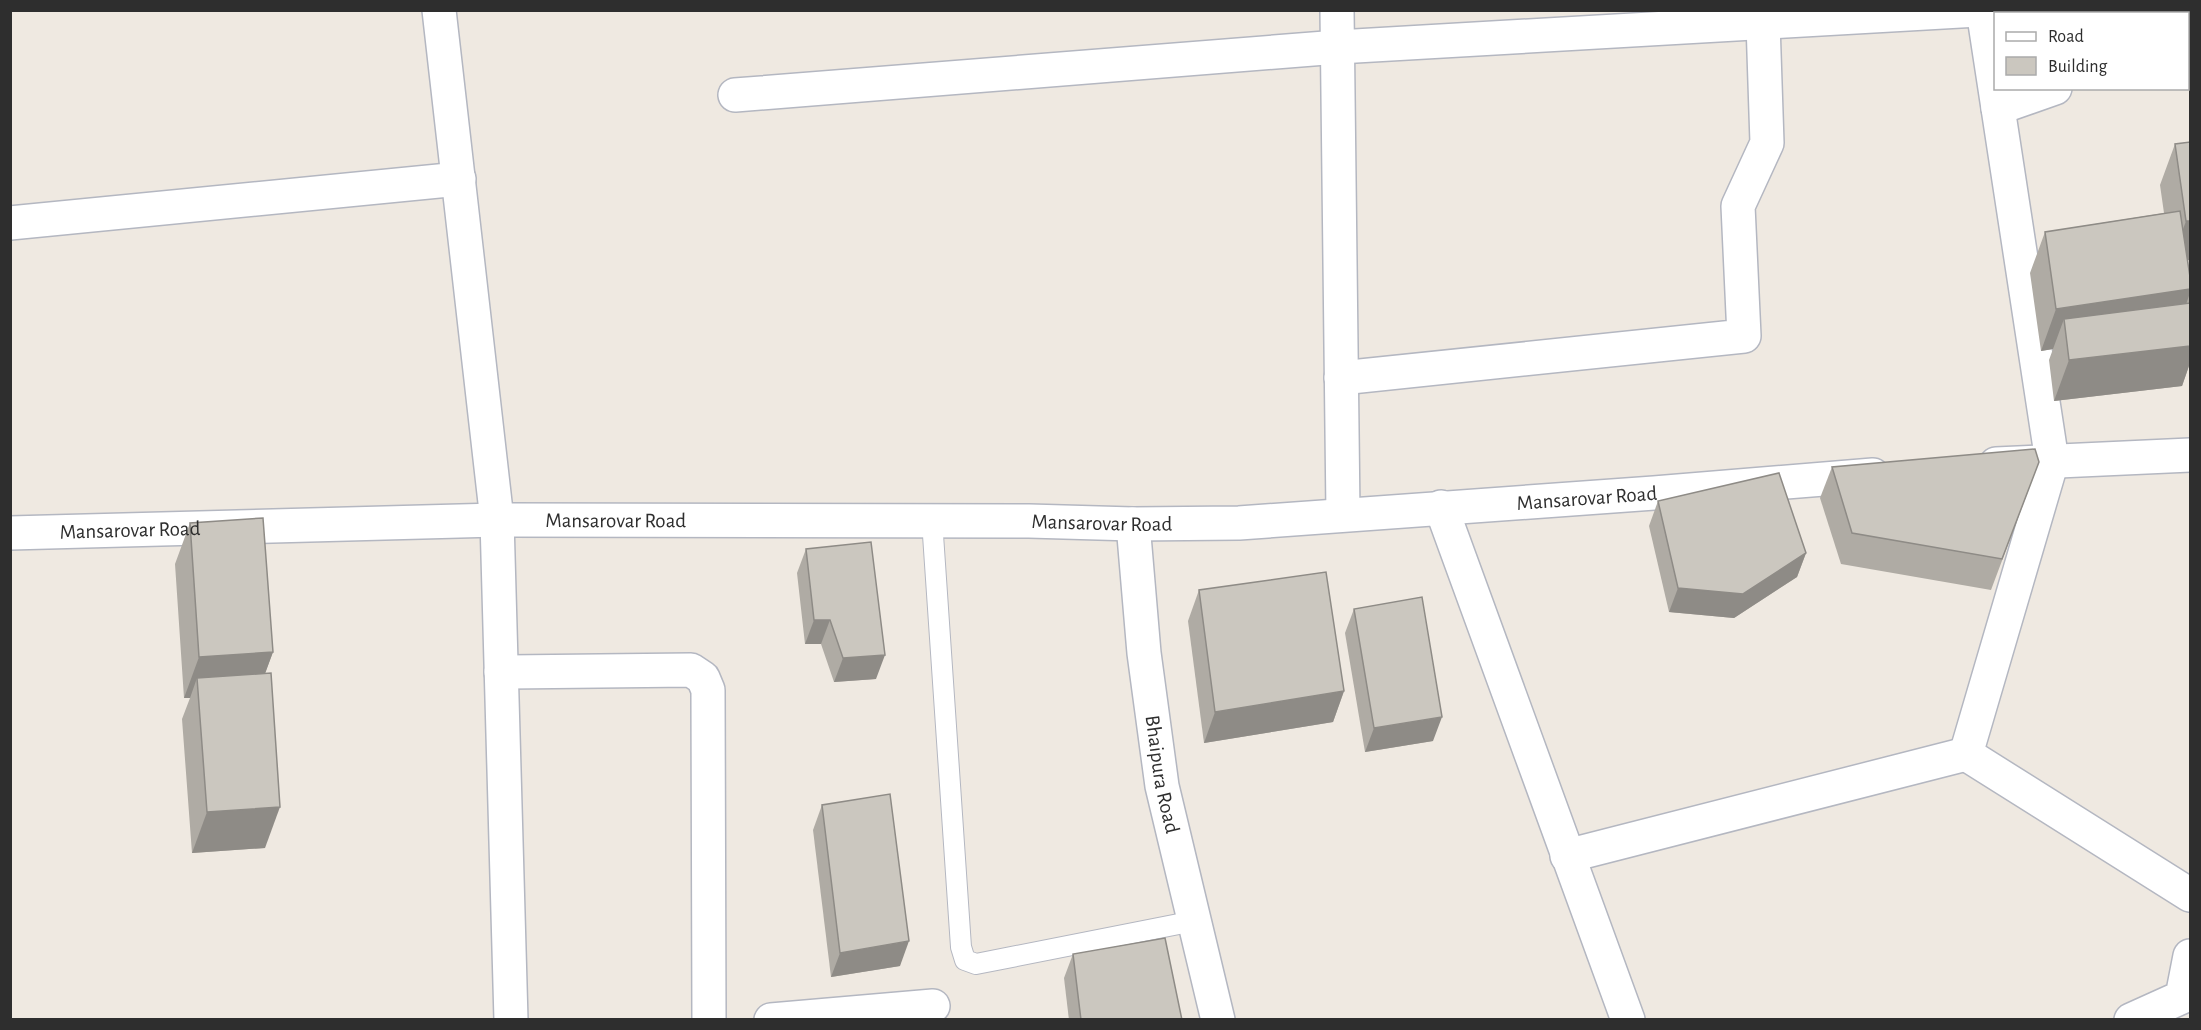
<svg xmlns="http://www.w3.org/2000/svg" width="2201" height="1030" font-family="'Alegreya Sans',sans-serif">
<rect width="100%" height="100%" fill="#efe9e1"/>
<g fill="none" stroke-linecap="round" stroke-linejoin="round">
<defs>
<polyline id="service" points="932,520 961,947 965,960 976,964 1194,921"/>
<g id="minor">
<polyline points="1337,10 1343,514"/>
<polyline points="1983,10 2052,461 1966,754 2190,895"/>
<polyline points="2188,42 2190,41"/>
<polyline points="735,95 1338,47 1978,10"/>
<polyline points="1998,108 2055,88"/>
<polyline points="10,223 459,179"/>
<polyline points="1341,378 1744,336 1738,206 1767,143 1763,23"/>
<polyline points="1441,507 1628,1020"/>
<polyline points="501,672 691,670 703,678 708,690 709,1020"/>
<polyline points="1567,856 1966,754"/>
<polyline points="771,1020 933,1006"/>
<polyline points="2131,1020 2182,997 2190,956"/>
</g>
<g id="tertiary">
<polyline points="439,10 497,520 511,1020"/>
<polyline points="1996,464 2190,455"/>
<path id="s1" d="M 1133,524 L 1144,653 L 1162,786 L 1218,1020"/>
<path id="s2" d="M 10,533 L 497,520 L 1029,521 L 1133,524 L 1239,523 L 1654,493 L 1873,475"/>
</g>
</defs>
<use href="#service" stroke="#b4b7c1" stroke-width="22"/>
<use href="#minor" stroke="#b4b7c1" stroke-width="36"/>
<use href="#tertiary" stroke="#b4b7c1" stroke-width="36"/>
<use href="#service" stroke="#fff" stroke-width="20"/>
<use href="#minor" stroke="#fff" stroke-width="33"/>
<use href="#tertiary" stroke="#fff" stroke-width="33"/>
</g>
<g fill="#afaba4">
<polygon points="2190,142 2190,260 2188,260 2190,277 2190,363 2182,386 2054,401 2049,360 2053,349 2041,351 2030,273 2045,232 2164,213 2160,185 2175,144"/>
<polygon points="2039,462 1991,590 1841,564 1820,498 1832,467"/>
<polygon points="1658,501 1806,553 1797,577 1734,618 1669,612 1649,526"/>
<polygon points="190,523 273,652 265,673 265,848 192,853 182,719 190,698 184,698 175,564"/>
<polygon points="806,549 876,679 834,682 821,644 805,644 797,573"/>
<polygon points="1199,590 1344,691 1333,722 1204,743 1188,621"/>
<polygon points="1354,609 1433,741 1365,752 1345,633"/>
<polygon points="822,805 900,966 831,977 813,830"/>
<polygon points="1073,954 1182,1020 1069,1020 1064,978"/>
</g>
<g fill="#8e8b86">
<polygon points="2186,221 2190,221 2190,260 2171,263"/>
<polygon points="2190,289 2190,293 2177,330 2064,319 2053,349 2041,351 2056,309"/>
<polygon points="2190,346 2190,363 2182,386 2054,401 2069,360"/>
<polygon points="1806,553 1797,577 1734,618 1669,612 1678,588"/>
<polygon points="814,620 830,620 821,644 805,644"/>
<polygon points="273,652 258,693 197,678 190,698 184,698 199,657"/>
<polygon points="885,655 876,679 834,682 843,658"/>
<polygon points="1344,691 1333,722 1204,743 1215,712"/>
<polygon points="1442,717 1433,741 1365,752 1374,728"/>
<polygon points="280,807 265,848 192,853 207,812"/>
<polygon points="909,941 900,966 831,977 840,953"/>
</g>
<g fill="#cbc7bf" stroke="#8e8b86" stroke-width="1.5">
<polygon points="2190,142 2190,221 2186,221 2175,144"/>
<polygon points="2180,211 2190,277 2190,289 2056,309 2045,232"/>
<polygon points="2190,303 2190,346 2069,360 2064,319"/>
<polygon points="2035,449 2039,462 2002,559 1852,533 1832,467"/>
<polygon points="1779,473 1806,553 1743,594 1678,588 1658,501"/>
<polygon points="263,518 273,652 199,657 190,523"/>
<polygon points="871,542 885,655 843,658 830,620 814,620 806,549"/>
<polygon points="1326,572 1344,691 1215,712 1199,590"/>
<polygon points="1422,597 1442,717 1374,728 1354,609"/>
<polygon points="271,673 280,807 207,812 197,678"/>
<polygon points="890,794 909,941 840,953 822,805"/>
<polygon points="1165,938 1182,1020 1081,1020 1073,954"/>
</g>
<g text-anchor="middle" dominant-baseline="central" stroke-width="4.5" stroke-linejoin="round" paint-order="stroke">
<g font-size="21" fill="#2e2e2e" stroke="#fff">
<text stroke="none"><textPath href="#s2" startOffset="1578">Mansarovar Road</textPath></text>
<text stroke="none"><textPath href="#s2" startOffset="606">Mansarovar Road</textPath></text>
<text stroke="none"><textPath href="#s2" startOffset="1092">Mansarovar Road</textPath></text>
<text stroke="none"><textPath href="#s2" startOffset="120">Mansarovar Road</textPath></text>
<text stroke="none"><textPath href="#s1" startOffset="252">Bhaipura Road</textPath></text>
</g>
</g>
<rect width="2201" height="1030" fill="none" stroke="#2e2e2e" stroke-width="24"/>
<rect x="1994" y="12" width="195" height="78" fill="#ffffff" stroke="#ababab" stroke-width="1.5"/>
<rect x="2006" y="32" width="30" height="9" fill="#ffffff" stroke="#ababab" stroke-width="1.5"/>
<text x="2048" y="42" font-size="18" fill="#2e2e2e">Road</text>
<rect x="2006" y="57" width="30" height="18" fill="#cbc7bf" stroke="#ababab" stroke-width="1.5"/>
<text x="2048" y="72" font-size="18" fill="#2e2e2e">Building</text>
</svg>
